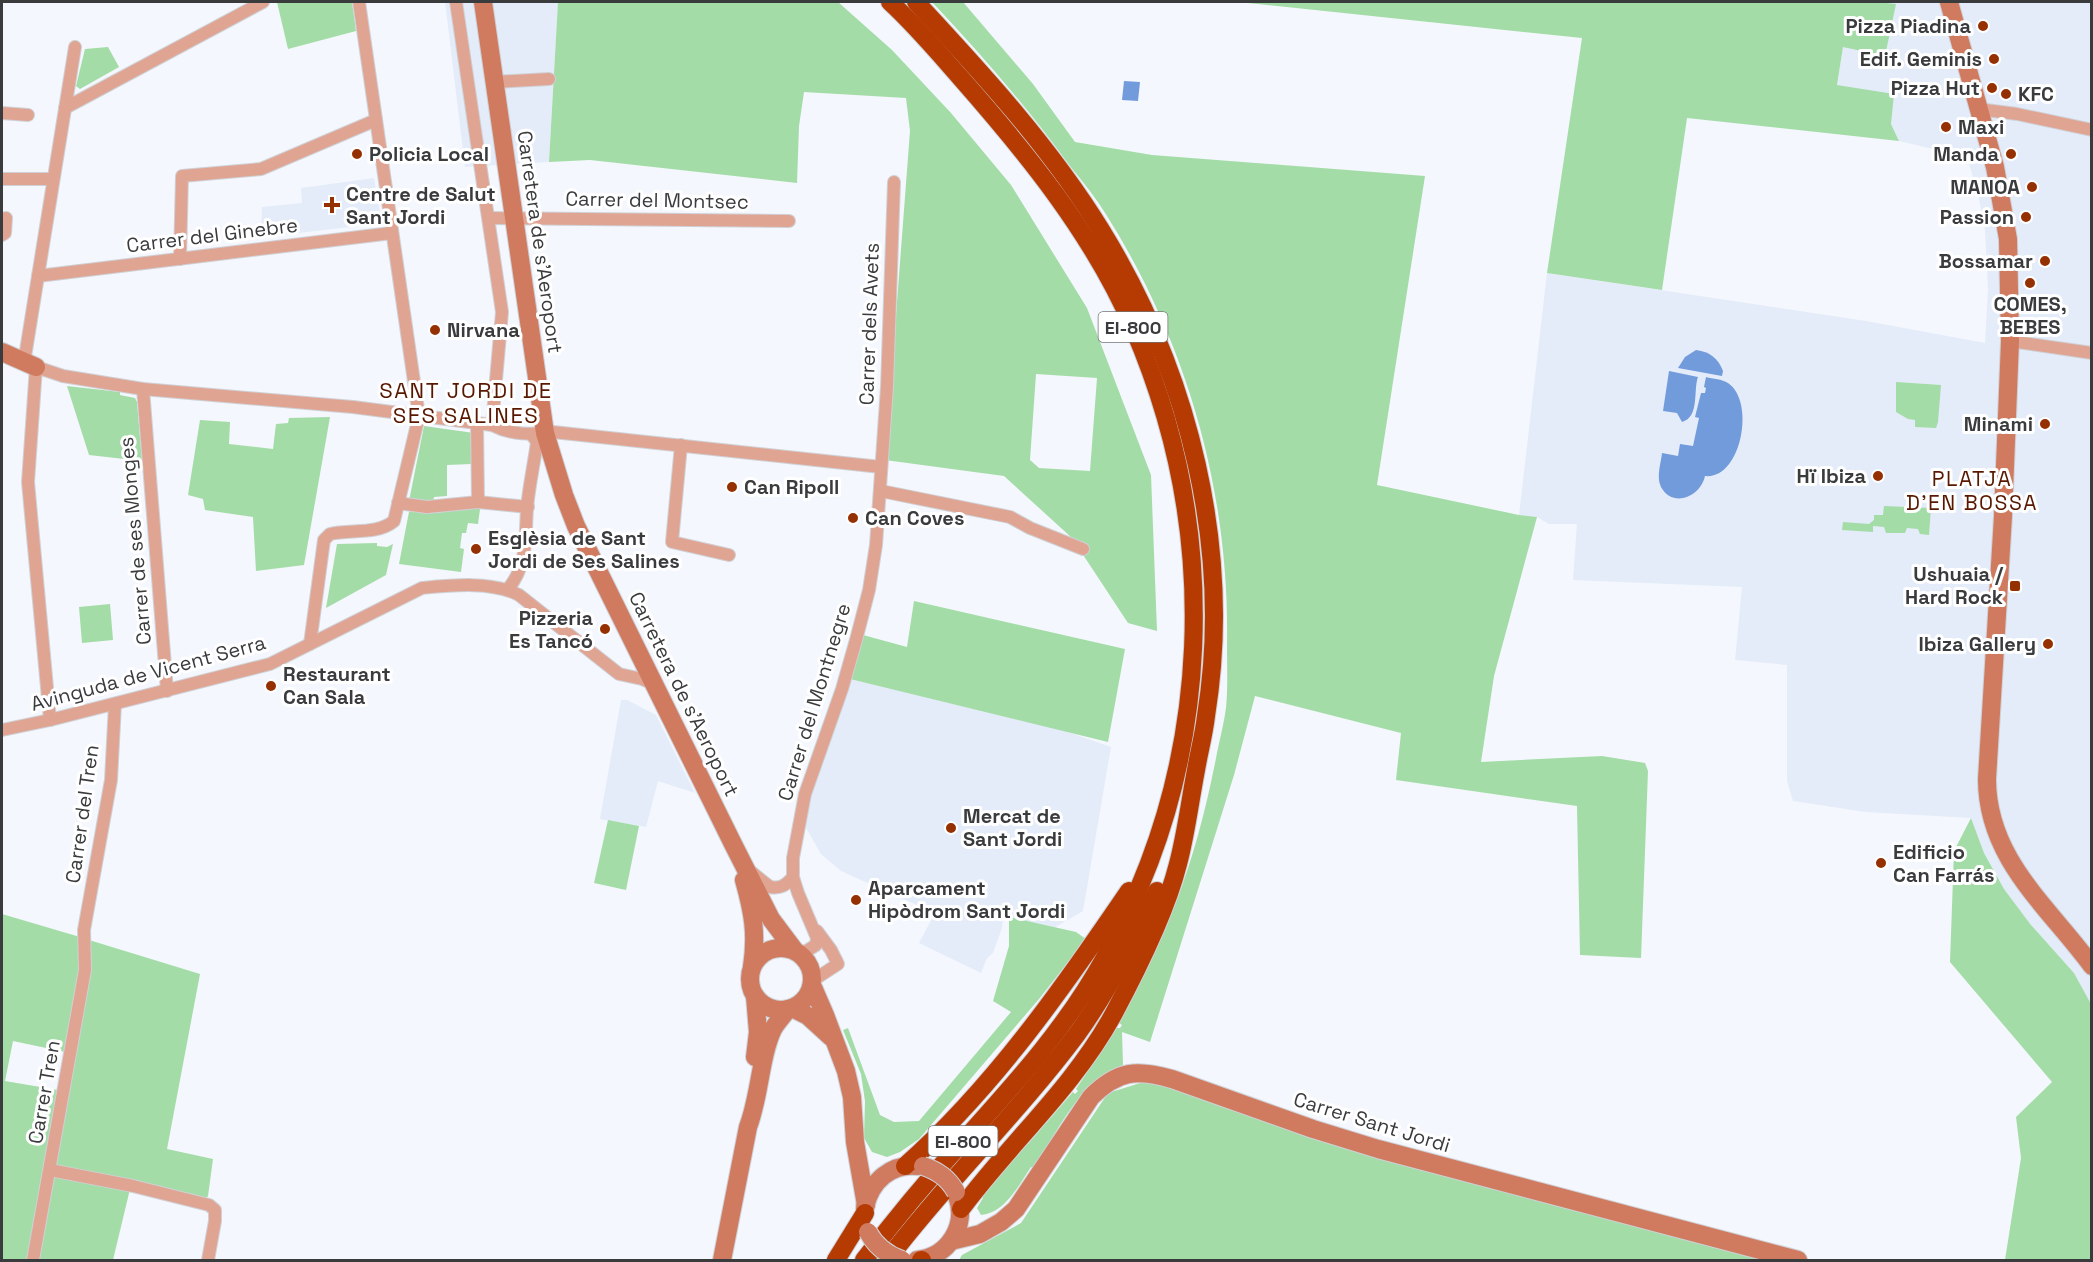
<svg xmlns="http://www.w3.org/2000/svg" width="2093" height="1262" font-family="'Space Grotesk',sans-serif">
<rect width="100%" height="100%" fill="#f4f7fd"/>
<g fill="#e4ecf9">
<polygon points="445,2 558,2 549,162 465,167"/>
<polygon points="1877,2 2091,2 2091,1004 2074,973 2031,925 2004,889 1984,853 1971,818 1866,812 1793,801 1787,781 1787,665 1735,660 1742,587 1573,580 1577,524 1549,524 1537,517 1519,515 1547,273 1866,321 1985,343 1988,289 1985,231 1978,193 1967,157 1899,141 1891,124 1837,85 1843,47 1896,5"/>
<polygon points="374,178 381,219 375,220 376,224 273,236 272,233 261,234 262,207 302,203 301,188"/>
<polygon points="850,679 1062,730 1111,747 1083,911 1054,928 1003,916 1002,928 993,953 987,958 981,973 919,943 935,913 841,871 821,854 802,821"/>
<polygon points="621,700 627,700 656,715 695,793 658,781 646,827 600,819"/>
</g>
<g fill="#a3dca6" fill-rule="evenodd">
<polygon points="277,2 352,2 356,31 288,49"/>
<path d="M 558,2 L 838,2 L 892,50 L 951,113 L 1011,185 L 1087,308 L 1151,475 L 1157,631 L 1128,623 L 1072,538 L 1004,476 L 885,460 L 910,131 L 906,98 L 804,92 L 799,126 L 797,183 L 590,160 L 549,162 ZM 1036,374 L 1097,378 L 1090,471 L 1039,468 L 1030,460 Z"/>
<path d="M 932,2 L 963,2 L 1033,84 L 1075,142 L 1152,155 L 1425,176 L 1377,485 L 1519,515 L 1537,517 L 1494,676 L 1481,762 L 1602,756 L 1645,763 L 1648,771 L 1641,958 L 1580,955 L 1577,806 L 1396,780 L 1401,733 L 1255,696 L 1234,775 L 1150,1042 L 1122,1032 L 1123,1065 C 1080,1080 1057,1132 1034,1168 L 1031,1167 C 1019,1185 1005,1213 981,1215 L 977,1208 L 983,1198 L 980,1195 L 1026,1143 L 1028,1144 L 1073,1092 L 1075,1094 L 1078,1091 L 1076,1089 L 1117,1028 L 1120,1028 L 1122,1025 L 1119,1023 C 1139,984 1159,945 1175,905 C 1194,856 1207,805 1217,753 C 1220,738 1224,723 1226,708 C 1228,688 1227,666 1227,646 C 1230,494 1188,345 1107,216 C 1096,198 1083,182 1070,166 C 1028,108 981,54 932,2 Z"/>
<polygon points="1238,2 1877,2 1896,4 1885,56 1843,47 1837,85 1894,94 1891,124 1899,141 1687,118 1662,290 1547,273 1582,38"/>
<polygon points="108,47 119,67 80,89 76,86 85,49"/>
<polygon points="1896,382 1941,385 1938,422 1936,428 1915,427 1915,420 1908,419 1896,412"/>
<polygon points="67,386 120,392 120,395 135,398 137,402 142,461 89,455"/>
<polygon points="330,417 304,565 256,571 253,517 205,510 203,499 188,495 200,420 230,422 229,444 273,449 276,424 288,423 289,418"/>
<polygon points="424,426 474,433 472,477 471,464 447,465 447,496 434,497 433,503 409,501"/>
<polygon points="1884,506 1931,508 1929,535 1920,534 1918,529 1907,528 1905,533 1886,533 1884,527 1873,526 1873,532 1842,530 1843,522 1869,524 1874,520 1874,515 1883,515"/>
<polygon points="414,509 439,513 451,509 480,509 478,524 468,523 466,533 462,533 460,548 464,549 461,572 399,564 408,517 409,512"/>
<polygon points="377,543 377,546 387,547 393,544 386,575 326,608 337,544"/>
<polygon points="914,601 1125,649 1108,742 850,679 863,635 907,647"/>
<polygon points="110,604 113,640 82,643 79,607"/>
<polygon points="1971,818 1984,853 2004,889 2031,925 2074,973 2091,1004 2091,1260 2005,1260 2021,1158 2016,1117 2052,1082 1950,962 1954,851"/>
<polygon points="608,820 639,826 626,890 594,883"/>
<polygon points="2,914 80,937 78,977 65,1052 13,1041 5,1081 58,1090 27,1260 2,1260"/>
<polygon points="1009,917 1076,932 1086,939 1039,999 919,1139 900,1152 887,1157 872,1152 864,1138 865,1101 861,1074 843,1030 848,1028 880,1115 894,1122 919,1121 1011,1012 993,1001 1009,946"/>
<polygon points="89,940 200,974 167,1149 213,1159 208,1196 204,1201 57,1166 56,1156"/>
<polygon points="1150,1080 1774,1260 959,1260 962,1255 1021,1223 1108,1093"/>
<polygon points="54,1175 130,1189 113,1260 37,1260"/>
</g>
<g fill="#729bdc">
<polygon points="1124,81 1140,82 1138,101 1122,100"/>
<path d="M 1696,350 C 1710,352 1718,358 1723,371 L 1722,376 L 1678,368 L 1685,357 Z"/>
<path d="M 1669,371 L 1698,377 C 1693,390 1700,417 1682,422 L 1677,413 L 1663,411 Z"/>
<path d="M 1706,377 C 1713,379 1722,379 1728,383 C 1756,402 1741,480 1705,476 C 1701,496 1673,509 1661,487 C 1656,477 1661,463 1662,453 L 1678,456 L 1680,444 L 1693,446 L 1699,418 L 1695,417 L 1701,393 L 1705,393 L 1706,388 L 1704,387 Z"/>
</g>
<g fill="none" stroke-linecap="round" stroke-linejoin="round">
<defs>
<g id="street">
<polyline points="456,2 502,312 492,425"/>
<polyline points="494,82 549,79"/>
<polyline points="65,108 263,2"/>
<polyline points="1978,109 2017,114 2092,130"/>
<polyline points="2,113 28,115"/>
<polyline points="2,179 53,179"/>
<polyline points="489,218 789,221"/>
<polyline points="2,235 5,233 6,218"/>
<polyline points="180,259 182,176 261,169 376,120"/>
<polyline points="38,276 392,233"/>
<polyline points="2010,341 2092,353"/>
<polyline points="24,363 75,47"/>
<polyline points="143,389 167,691"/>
<polyline points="477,424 478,502"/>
<polyline points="681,445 672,542 729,555"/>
<polyline points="881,491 1010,517 1030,528 1083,549"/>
<polyline points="398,503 427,507 478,502 528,507"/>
<path d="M 508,589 C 528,565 525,538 527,508 C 529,486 534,464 537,442 L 532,435"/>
<path d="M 310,644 L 324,540 L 330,534 C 351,529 377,535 394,521 L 419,416 L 359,2"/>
<path d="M 50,720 L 28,482 L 36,367 L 63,376 L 143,389 L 353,407 L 492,425 C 511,435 531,435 553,432 L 881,467"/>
<path d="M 2,730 L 50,720 L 270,664 L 422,588 C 453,585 492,581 519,595 L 619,674 L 642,679 L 654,684"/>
<path d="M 750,871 L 770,887 C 781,889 786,885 793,877"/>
<polyline points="798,953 805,952 816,945 817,938 798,893 793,877 793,858 805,794 842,689 856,640 869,590 876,545 887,387 894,182"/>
<polyline points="812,981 838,964 831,950 817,931"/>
<polyline points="50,1170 133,1186 209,1205 215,1210 215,1221 208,1260"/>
<polyline points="33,1260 85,970 84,930 111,780 115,704"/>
</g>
<g id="secondary">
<polyline points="483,2 545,433 564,495 576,526 733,844 771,919 795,951"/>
<path d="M 1949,2 L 1995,167 L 2008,239 L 2010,341 L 2003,516 L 1987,779 C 1987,859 2048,906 2092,966"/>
<polyline points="2,352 36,367"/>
<path d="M 744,880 C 753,912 757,934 752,967"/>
<circle cx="781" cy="979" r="31"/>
<polyline points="812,985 825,1015 846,1071 852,1097 855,1142 866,1205"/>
<polyline points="792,1008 808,1016 831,1037"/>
<polyline points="755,1057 758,1032 755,996"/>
<path d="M 865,1207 C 871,1181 891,1163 918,1166"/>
<path d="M 951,1241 L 980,1234 L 1001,1222 L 1016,1209 L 1091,1097 C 1118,1070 1137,1069 1172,1079 L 1313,1129 L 1378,1149 L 1798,1260"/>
<path d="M 722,1260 L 748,1127 C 760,1096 760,1056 773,1029 C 777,1022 783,1016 788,1009"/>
<path d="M 917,1260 C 948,1257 968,1226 957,1196"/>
</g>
<g id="highway">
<path d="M 916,2 C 982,73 1050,147 1101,230 C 1189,373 1233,549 1206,716 C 1204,734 1199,752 1196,770 C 1190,801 1186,834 1178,864 C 1166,912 1136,972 1113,1015 C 1073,1088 1010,1143 961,1209"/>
<path d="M 905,1166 C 993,1088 1063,988 1129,891"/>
<polyline points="836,1260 865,1213"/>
<path d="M 864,1260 C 893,1222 924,1184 957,1148 C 1010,1089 1065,1030 1104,959 C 1214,764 1222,532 1133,327 C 1093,234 1026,152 959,76 C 937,51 915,25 890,2"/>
<path d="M 887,1260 C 946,1182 1018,1113 1077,1034 C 1109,990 1134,941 1157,891"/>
<polyline points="921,1260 922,1260"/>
</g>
</defs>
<use href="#street" stroke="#cfd1d7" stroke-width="14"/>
<use href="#secondary" stroke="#cfd1d7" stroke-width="20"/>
<use href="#highway" stroke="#cfd1d7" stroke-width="20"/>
<use href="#street" stroke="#e0a592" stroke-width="12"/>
<use href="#secondary" stroke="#d07b5f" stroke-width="18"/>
<use href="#highway" stroke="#b53b03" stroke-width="18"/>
<defs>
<g id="secondary-bridge">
<path d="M 923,1166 C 938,1171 948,1178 956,1192"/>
<path d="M 868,1232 C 876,1247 887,1255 902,1260"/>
</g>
</defs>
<use href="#secondary-bridge" stroke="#cfd1d7" stroke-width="20" stroke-linecap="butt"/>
<use href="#secondary-bridge" stroke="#d07b5f" stroke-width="18"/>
</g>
<g fill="#953002" stroke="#fff" stroke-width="2">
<circle cx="1983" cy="26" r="6"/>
<circle cx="1994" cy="59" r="6"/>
<circle cx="1992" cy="88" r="6"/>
<circle cx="2006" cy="94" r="6"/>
<circle cx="1946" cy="127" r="6"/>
<circle cx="357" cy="154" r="6"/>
<circle cx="2011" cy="154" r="6"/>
<circle cx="2032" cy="187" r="6"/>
<path d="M329 196h6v6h6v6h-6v6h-6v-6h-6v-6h6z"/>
<circle cx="2026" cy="217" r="6"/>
<circle cx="2045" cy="261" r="6"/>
<circle cx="2030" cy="283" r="6"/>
<circle cx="435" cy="330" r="6"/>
<circle cx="2045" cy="424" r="6"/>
<circle cx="1878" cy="476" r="6"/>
<circle cx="732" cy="487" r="6"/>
<circle cx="853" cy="518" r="6"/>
<circle cx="476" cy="549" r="6"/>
<rect x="2009" y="580" width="12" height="12" rx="3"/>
<circle cx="605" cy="629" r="6"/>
<circle cx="2048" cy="644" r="6"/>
<circle cx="271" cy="686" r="6"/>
<circle cx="951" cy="828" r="6"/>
<circle cx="1881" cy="863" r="6"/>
<circle cx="856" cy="900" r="6"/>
</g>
<g text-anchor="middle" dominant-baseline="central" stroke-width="6" stroke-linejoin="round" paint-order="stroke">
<g fill="#fff" stroke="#747677" stroke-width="1.5">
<rect x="1098.5" y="312" width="69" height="30" rx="4.5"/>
<rect x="928.5" y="1126" width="69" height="30" rx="4.5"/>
</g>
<g font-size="18" font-weight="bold" fill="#393b3d">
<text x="1133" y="327">EI-800</text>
<text x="963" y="1141">EI-800</text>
</g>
<g font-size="20" font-weight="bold" fill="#393b3d" stroke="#fff" text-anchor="end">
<text x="1971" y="26">Pizza Piadina</text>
<text x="1982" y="59">Edif. Geminis</text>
<text x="1980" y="88">Pizza Hut</text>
<text x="2018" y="94" text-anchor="start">KFC</text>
<text x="1958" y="127" text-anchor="start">Maxi</text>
<text x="369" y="154" text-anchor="start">Policia Local</text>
<text x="1999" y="154">Manda</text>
<text x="2020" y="187">MANOA</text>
<text x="346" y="194" text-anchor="start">Centre de Salut<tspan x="346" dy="23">Sant Jordi</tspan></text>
<text x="2014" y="217">Passion</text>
<text x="2033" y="261">Bossamar</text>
<text x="2030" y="304" text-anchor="middle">COMES,<tspan x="2030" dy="23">BEBES</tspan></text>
<text x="447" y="330" text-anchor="start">Nirvana</text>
<text x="2033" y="424">Minami</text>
<text x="1866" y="476">Hï Ibiza</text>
<text x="744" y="487" text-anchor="start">Can Ripoll</text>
<text x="865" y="518" text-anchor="start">Can Coves</text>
<text x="488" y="538" text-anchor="start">Esglèsia de Sant<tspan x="488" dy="23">Jordi de Ses Salines</tspan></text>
<text x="2003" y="574">Ushuaia /<tspan x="2003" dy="23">Hard Rock</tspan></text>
<text x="593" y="618">Pizzeria<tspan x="593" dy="23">Es Tancó</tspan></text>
<text x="2036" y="644">Ibiza Gallery</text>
<text x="283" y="674" text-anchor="start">Restaurant<tspan x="283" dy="23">Can Sala</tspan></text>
<text x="963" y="816" text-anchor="start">Mercat de<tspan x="963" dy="23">Sant Jordi</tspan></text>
<text x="1893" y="852" text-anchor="start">Edificio<tspan x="1893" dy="23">Can Farrás</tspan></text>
<text x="868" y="888" text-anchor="start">Aparcament<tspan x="868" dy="23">Hipòdrom Sant Jordi</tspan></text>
</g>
<g font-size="20" fill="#393b3d" stroke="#fff">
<text transform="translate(657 200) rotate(1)">Carrer del Montsec</text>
<text transform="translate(212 235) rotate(-7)">Carrer del Ginebre</text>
<text transform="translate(540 242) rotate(82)">Carretera de s'Aeroport</text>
<text transform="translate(869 324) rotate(-88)">Carrer dels Avets</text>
<text transform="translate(135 541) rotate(-95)">Carrer de ses Monges</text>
<text transform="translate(148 673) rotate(-15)">Avinguda de Vicent Serra</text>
<text transform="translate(684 694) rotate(64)">Carretera de s'Aeroport</text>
<text transform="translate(814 702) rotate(-73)">Carrer del Montnegre</text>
<text transform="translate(82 814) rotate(-82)">Carrer del Tren</text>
<text transform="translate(44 1092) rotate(-80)">Carrer Tren</text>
<text transform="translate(1372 1122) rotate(17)">Carrer Sant Jordi</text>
</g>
<g font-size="21" letter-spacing="1.5" fill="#581800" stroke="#fff">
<text x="1972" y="478">PLATJA<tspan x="1972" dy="24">D'EN BOSSA</tspan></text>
</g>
<g font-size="22" letter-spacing="1.5" fill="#581800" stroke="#fff">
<text x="466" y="390">SANT JORDI DE<tspan x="466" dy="25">SES SALINES</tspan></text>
</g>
</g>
<rect width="2093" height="1262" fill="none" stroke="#393b3d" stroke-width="6"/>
</svg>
